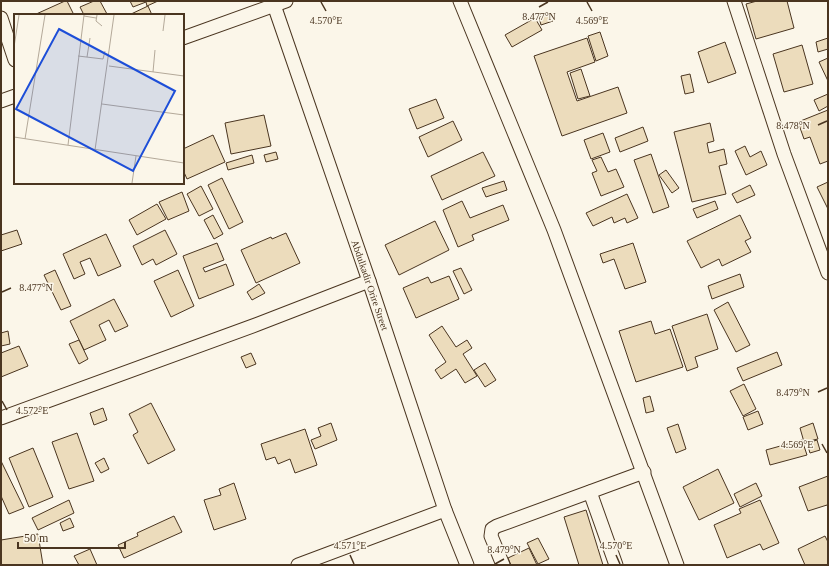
<svg xmlns="http://www.w3.org/2000/svg" width="829" height="566" font-family="'Times New Roman',serif">
<rect width="100%" height="100%" fill="#fbf6e9"/>
<g fill="#ecdcbc" stroke="#4a3520">
<polygon points="65,1 67,1 74,15 34,15"/>
<polygon points="94,1 100,1 107,14 84,15 80,7"/>
<polygon points="130,1 158,1 147,6 146,2 133,7"/>
<polygon points="757,1 787,1 794,28 756,39 746,4"/>
<polygon points="148,6 152,15 129,15"/>
<polygon points="551,14 553,21 541,25 539,17"/>
<polygon points="535,18 542,30 512,47 505,35"/>
<polygon points="600,32 608,56 596,61 588,36"/>
<polygon points="587,38 595,62 567,72 577,101 618,87 627,113 562,136 534,56"/>
<polygon points="828,38 828,49 818,52 816,42"/>
<polygon points="725,42 736,73 708,83 698,52"/>
<polygon points="802,45 813,84 784,92 773,54"/>
<polygon points="828,58 828,81 819,62"/>
<polygon points="581,69 590,96 578,99 570,73"/>
<polygon points="690,74 694,92 685,94 681,76"/>
<polygon points="828,94 828,106 819,111 814,100"/>
<polygon points="436,99 444,118 417,129 409,109"/>
<polygon points="828,110 828,161 820,164 810,137 804,139 798,122"/>
<polygon points="264,115 271,146 231,154 225,123"/>
<polygon points="453,121 462,140 428,157 419,137"/>
<polygon points="710,123 714,141 707,143 709,153 724,149 727,164 719,166 726,194 692,202 674,132"/>
<polygon points="643,127 648,141 620,152 615,138"/>
<polygon points="603,133 610,152 591,159 584,140"/>
<polygon points="213,135 225,162 187,179 183,170 183,149"/>
<polygon points="745,146 750,157 761,151 767,165 746,175 735,151"/>
<polygon points="276,152 278,159 266,162 264,155"/>
<polygon points="483,152 495,176 442,200 431,176"/>
<polygon points="651,154 669,207 653,213 634,160"/>
<polygon points="252,155 254,163 228,170 226,163"/>
<polygon points="601,157 608,172 616,169 624,187 601,196 592,173 597,171 592,160"/>
<polygon points="666,170 679,188 672,193 659,175"/>
<polygon points="222,178 243,222 229,229 208,185"/>
<polygon points="504,181 507,190 486,197 482,188"/>
<polygon points="828,182 828,209 817,187"/>
<polygon points="750,185 755,195 737,203 732,194"/>
<polygon points="201,186 213,209 199,216 187,194"/>
<polygon points="182,192 189,211 168,220 159,202"/>
<polygon points="627,194 638,218 627,223 625,218 614,223 612,217 593,226 586,213"/>
<polygon points="462,201 470,218 503,205 509,220 472,235 474,240 458,247 443,210"/>
<polygon points="715,201 718,209 697,218 693,209"/>
<polygon points="157,204 166,219 137,235 129,220"/>
<polygon points="213,215 223,234 214,239 204,220"/>
<polygon points="740,215 751,238 745,241 751,252 722,266 719,259 701,268 687,241"/>
<polygon points="435,221 449,250 399,275 385,245"/>
<polygon points="17,230 22,244 1,251 1,235"/>
<polygon points="165,230 177,254 156,265 153,259 142,265 133,246"/>
<polygon points="286,233 300,263 256,283 241,250 271,237 272,239"/>
<polygon points="106,234 121,266 98,276 90,258 80,262 85,274 74,279 63,254"/>
<polygon points="217,243 224,260 203,268 205,272 226,264 234,285 199,299 183,256"/>
<polygon points="633,243 646,282 625,289 614,259 603,263 600,254"/>
<polygon points="461,268 472,290 464,294 453,271"/>
<polygon points="55,270 71,306 61,310 44,275"/>
<polygon points="178,270 194,306 171,317 154,281"/>
<polygon points="740,274 744,287 712,299 708,286"/>
<polygon points="449,276 459,299 416,318 403,288 428,277 431,283"/>
<polygon points="259,284 265,293 252,300 247,292"/>
<polygon points="114,299 128,326 115,332 109,320 99,325 106,340 84,350 70,321"/>
<polygon points="728,302 750,345 736,352 714,310"/>
<polygon points="707,314 718,349 695,357 698,367 687,371 672,326"/>
<polygon points="651,321 655,334 670,329 683,367 636,382 619,331"/>
<polygon points="442,326 456,347 467,340 472,348 463,354 477,376 465,383 456,369 441,379 435,370 446,362 429,335"/>
<polygon points="8,331 10,344 1,346 1,333"/>
<polygon points="79,340 88,359 79,364 69,344"/>
<polygon points="19,346 28,366 1,377 1,353"/>
<polygon points="777,352 782,365 743,381 737,368"/>
<polygon points="251,353 256,364 246,368 241,357"/>
<polygon points="485,363 496,380 485,387 474,370"/>
<polygon points="744,384 756,409 743,416 730,391"/>
<polygon points="650,396 654,411 646,413 643,398"/>
<polygon points="151,403 175,450 148,464 133,435 138,432 129,414"/>
<polygon points="103,408 107,420 94,425 90,413"/>
<polygon points="758,411 763,424 748,430 743,417"/>
<polygon points="331,423 337,440 315,449 311,440 321,436 318,428"/>
<polygon points="813,423 818,439 804,442 800,428"/>
<polygon points="678,424 686,449 676,453 667,428"/>
<polygon points="305,429 317,465 295,473 290,459 278,464 275,457 266,460 261,444"/>
<polygon points="77,433 94,481 69,489 52,442"/>
<polygon points="802,440 807,455 770,465 766,450"/>
<polygon points="817,440 820,450 810,453 807,443"/>
<polygon points="33,448 53,497 29,507 9,458"/>
<polygon points="104,458 109,469 101,473 95,463"/>
<polygon points="1,461 24,508 9,514 1,496"/>
<polygon points="718,469 734,503 699,520 683,487"/>
<polygon points="828,476 828,507 827,505 808,511 799,487"/>
<polygon points="234,483 246,519 214,530 204,500 221,495 219,489"/>
<polygon points="756,483 762,496 740,507 734,494"/>
<polygon points="69,500 74,513 38,530 32,518"/>
<polygon points="760,500 779,543 763,550 760,544 727,558 714,525 741,513 739,509"/>
<polygon points="586,510 603,565 579,565 564,517"/>
<polygon points="174,516 182,532 124,558 118,545 138,536 137,533"/>
<polygon points="70,518 74,527 63,531 60,523"/>
<polygon points="38,534 43,565 1,565 1,540"/>
<polygon points="825,536 828,542 828,565 805,565 798,549"/>
<polygon points="538,538 549,559 538,564 527,543"/>
<polygon points="529,548 537,565 511,565 508,558"/>
<polygon points="90,549 97,565 79,565 74,556"/>
</g>
<g fill="none" stroke-linecap="round" stroke-linejoin="round">
<defs>
<g id="minor">
<polyline points="460,1 554,230 677,565"/>
<polyline points="734,1 784,154 828,273"/>
<polyline points="274,5 369,281 445,510 467,565"/>
<polyline points="1,18 15,60"/>
<polyline points="183,38 286,1"/>
<polyline points="1,101 15,96"/>
<polyline points="1,418 258,324 369,281"/>
<polyline points="590,492 616,565"/>
<polyline points="298,565 445,510"/>
<polyline points="503,565 491,536 492,529 497,526 644,472"/>
</g>
</defs>
<use href="#minor" stroke="#4a3520" stroke-width="15"/>
<use href="#minor" stroke="#fbf6e9" stroke-width="13"/>
</g>
<path fill="none" stroke="#4a3520" stroke-width="1.5" d="M 321,2 L 326,11M 587,2 L 592,11M 539,7 L 548,2M 818,125 L 827,121M 2,292 L 11,288M 818,392 L 827,388M 2,401 L 7,410M 822,444 L 827,453M 350,555 L 354,564M 616,555 L 620,564M 495,564 L 504,559"/>
<g text-anchor="middle" dominant-baseline="central" stroke-width="3" stroke-linejoin="round" paint-order="stroke">
<g font-size="10" fill="#4a3520" stroke="#fbf6e9">
<text transform="translate(370 285) rotate(71)">Abdulkadir Orire Street</text>
</g>
</g>
<g transform="translate(14 14)">
<rect width="170" height="170" fill="#fbf6e9"/>
<path fill="none" stroke="#b4a999" stroke-width="1" d="M 83,1 L 82,7 L 88,12M 70,2 L 82,4M 149,17 L 151,1M 0,33 L 5,1M 64,42 L 89,45 L 91,37M 73,43 L 76,24M 95,52 L 170,62M 139,58 L 141,36M 88,90 L 170,101M 0,123 L 170,149M 11,125 L 31,1M 54,131 L 70,1M 81,136 L 100,1M 118,169 L 122,142"/>
<path fill="#1d4ed8" fill-opacity="0.15" stroke="#1d4ed8" stroke-width="2" d="M 45,15 L 161,77 L 119,157 L 2,95 Z"/>
<rect width="170" height="170" fill="none" stroke="#4a3520" stroke-width="2"/>
</g>
<g font-size="10" text-anchor="middle" fill="#4a3520" stroke="#fbf6e9" stroke-width="3" stroke-linejoin="round" paint-order="stroke">
<text x="539" y="20">8.477°N</text>
<text x="326" y="24">4.570°E</text>
<text x="592" y="24">4.569°E</text>
<text x="793" y="129">8.478°N</text>
<text x="36" y="291">8.477°N</text>
<text x="793" y="396">8.479°N</text>
<text x="32" y="414">4.572°E</text>
<text x="797" y="448">4.569°E</text>
<text x="350" y="549">4.571°E</text>
<text x="616" y="549">4.570°E</text>
<text x="504" y="553">8.479°N</text>
</g>
<rect width="829" height="566" fill="none" stroke="#4a3520" stroke-width="4"/>
<path d="M18 542v6h107v-6" fill="none" stroke="#4a3520" stroke-width="2"/>
<text x="24" y="542" font-size="12" fill="#4a3520" stroke="#fbf6e9" stroke-width="3" paint-order="stroke">50 m</text>
</svg>
